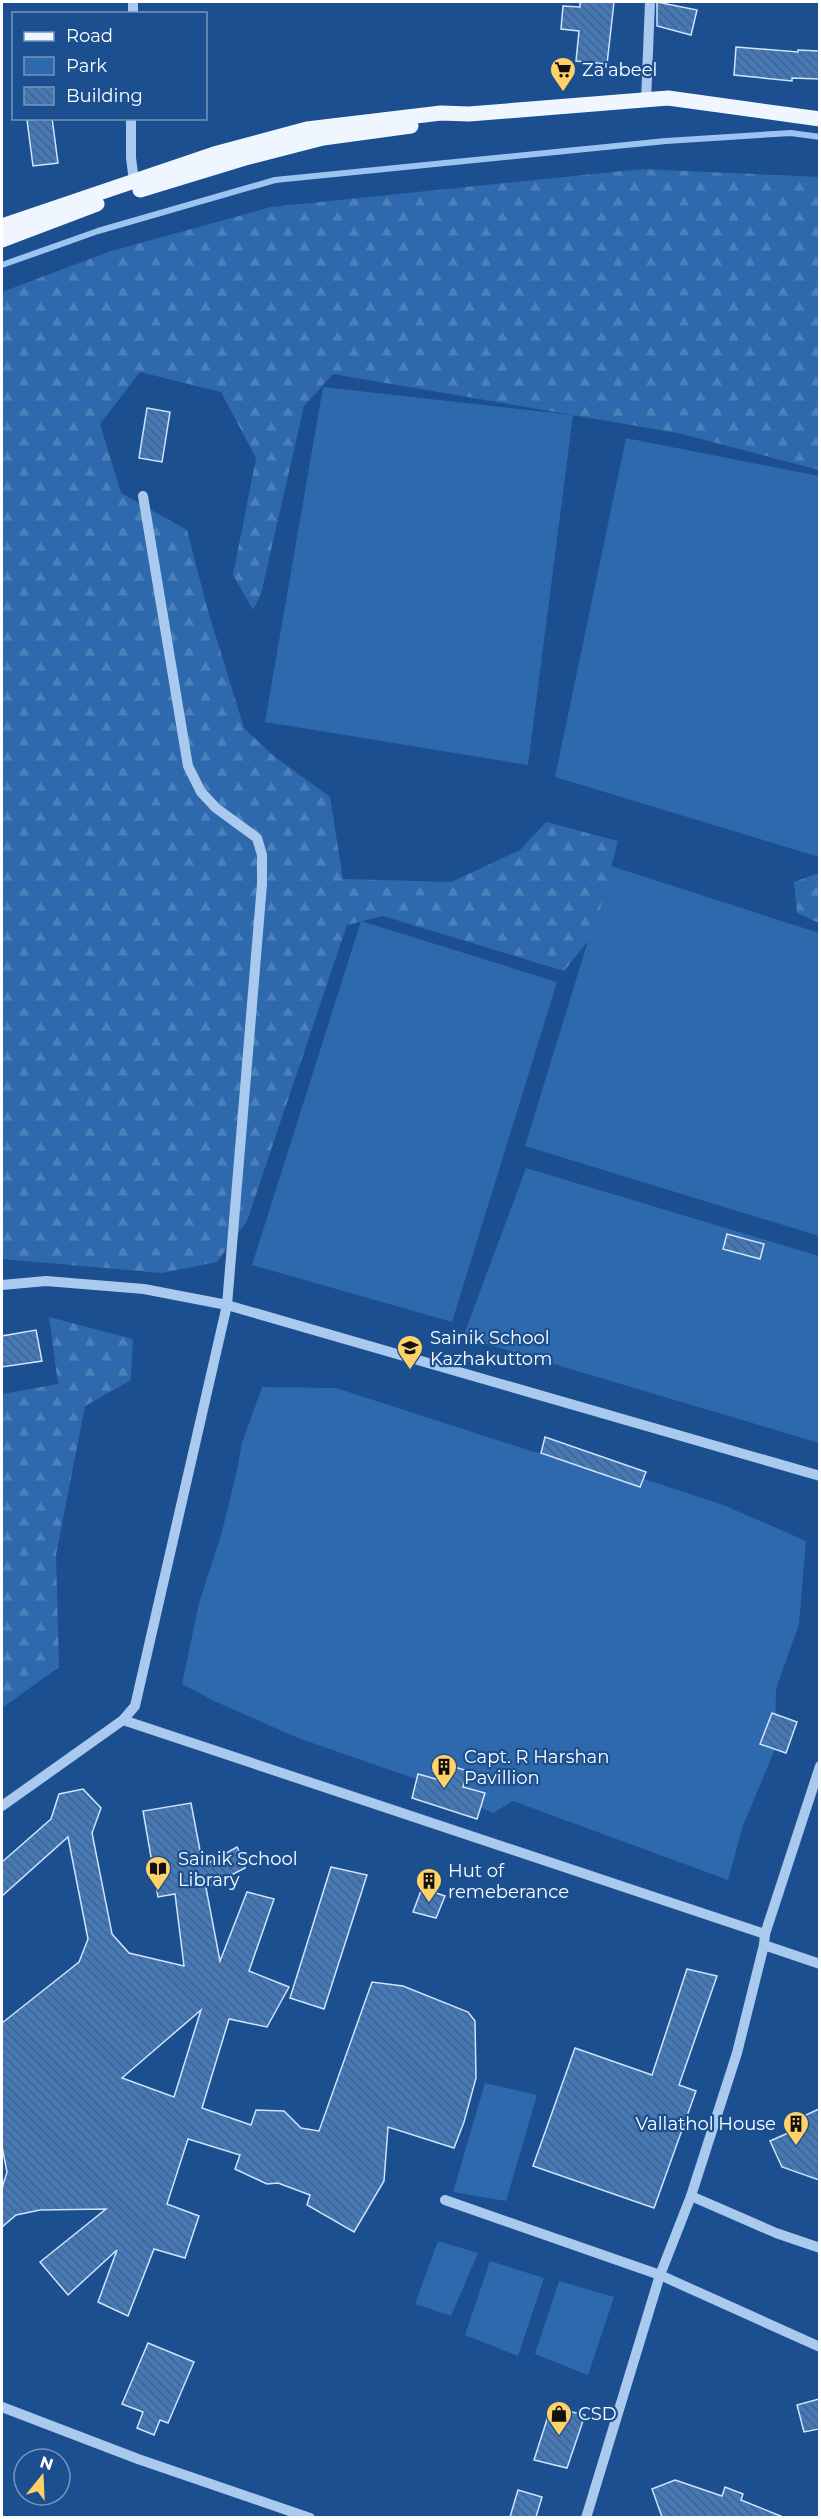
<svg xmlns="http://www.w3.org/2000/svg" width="821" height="2519" font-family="Montserrat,sans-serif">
<defs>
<pattern id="forest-firs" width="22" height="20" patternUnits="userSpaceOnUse" patternTransform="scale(1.5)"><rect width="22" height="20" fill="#2e69ad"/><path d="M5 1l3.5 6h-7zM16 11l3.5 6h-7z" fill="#4d80b9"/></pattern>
<pattern id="building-back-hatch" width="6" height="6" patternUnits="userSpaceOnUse" patternTransform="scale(1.5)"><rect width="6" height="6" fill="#4478b7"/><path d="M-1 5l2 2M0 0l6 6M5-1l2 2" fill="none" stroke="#486282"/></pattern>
</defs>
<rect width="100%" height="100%" fill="#1b4f8f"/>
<g fill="#2e69ad">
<polygon points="323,387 573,415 528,765 265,722"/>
<polygon points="626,438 819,476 819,857 555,777"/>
<polygon points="611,866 819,933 819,1236 525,1146"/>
<polygon points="361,921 557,982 452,1322 252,1265"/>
<polygon points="526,1168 819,1256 819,1443 463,1337"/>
<polygon points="262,1387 336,1388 531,1451 635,1476 726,1506 806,1541 799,1624 776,1689 775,1749 743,1826 728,1880 513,1801 493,1813 419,1780 298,1738 214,1701 182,1684 199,1603 222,1532 237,1470 242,1443"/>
<polygon points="485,2083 537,2095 506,2201 453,2192"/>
<polygon points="438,2241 478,2253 451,2316 415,2304"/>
<polygon points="490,2261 544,2278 518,2356 465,2335"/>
<polygon points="559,2281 614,2297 588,2375 535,2354"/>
</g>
<g fill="url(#forest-firs)">
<polygon points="642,169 819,177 819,470 678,433 333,374 304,406 261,594 253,610 233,575 256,458 221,392 140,372 100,424 121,493 187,530 208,611 244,728 275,757 330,797 343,879 451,882 520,850 546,822 618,841 593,935 564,971 383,916 347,925 247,1221 217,1262 162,1273 2,1259 2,292 111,251 271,207"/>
<polygon points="819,873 820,873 819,923 797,913 794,882"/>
<polygon points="49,1317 133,1339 131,1380 85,1406 56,1555 59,1667 2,1708 2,1394 58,1384"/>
</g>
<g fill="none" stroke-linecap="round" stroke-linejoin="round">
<polyline stroke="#9cc4f0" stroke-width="6" points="2,265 98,231 275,180 666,141 791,133 820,137"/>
</g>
<g fill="url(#building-back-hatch)" stroke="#cfe3fa" stroke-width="1.5" fill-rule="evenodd">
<polygon points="580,2 614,2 607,64 576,61 579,31 561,29 563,6 580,7"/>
<polygon points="657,2 697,10 691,35 657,26"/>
<polygon points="736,47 798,52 798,50 819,51 819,79 792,78 792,81 734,75"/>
<polygon points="52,118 58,163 33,166 27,120"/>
<polygon points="147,408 170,412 162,462 139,458"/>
<polygon points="727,1234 764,1244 760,1259 723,1249"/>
<polygon points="36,1330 42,1361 2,1367 2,1336"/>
<polygon points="545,1437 646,1472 640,1487 541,1453"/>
<polygon points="772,1713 797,1722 786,1753 760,1744"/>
<polygon points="448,1765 468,1771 463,1787 485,1793 477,1819 412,1798 418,1774 443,1781"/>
<path d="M 83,1789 L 101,1808 L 92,1833 L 112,1934 L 129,1953 L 184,1966 L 175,1894 L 158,1897 L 143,1811 L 191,1803 L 203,1866 L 237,1847 L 245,1862 L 245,1868 L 206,1888 L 220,1961 L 247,1892 L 274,1899 L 249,1971 L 289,1987 L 267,2027 L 229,2019 L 202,2108 L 251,2125 L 256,2110 L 284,2111 L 301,2128 L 319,2131 L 372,1982 L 403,1986 L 468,2012 L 475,2021 L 476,2078 L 464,2122 L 454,2148 L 388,2127 L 384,2181 L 354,2232 L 307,2205 L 310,2195 L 278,2183 L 267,2184 L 235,2169 L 240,2155 L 188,2139 L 167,2204 L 199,2216 L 185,2258 L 154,2249 L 128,2316 L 98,2302 L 117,2250 L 68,2295 L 40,2262 L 106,2209 L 40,2210 L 16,2215 L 2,2227 L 2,2188 L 7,2172 L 2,2147 L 2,2023 L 79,1962 L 88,1939 L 68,1837 L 2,1896 L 2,1862 L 51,1819 L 59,1794 ZM 201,2010 L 174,2097 L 122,2078 Z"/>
<polygon points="331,1867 367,1875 324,2009 290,1998"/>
<polygon points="422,1888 445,1896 436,1918 413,1912"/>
<polygon points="687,1969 717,1976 679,2085 696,2091 654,2208 533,2166 575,2048 652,2075"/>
<polygon points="819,2109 819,2180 782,2167 770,2141 795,2130 793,2121"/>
<polygon points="148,2343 194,2362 168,2423 160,2420 154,2435 137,2428 143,2412 122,2404"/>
<polygon points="819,2399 819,2429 804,2432 797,2405"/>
<polygon points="551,2407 585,2415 567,2468 534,2460"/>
<polygon points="675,2480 722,2496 725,2487 743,2494 741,2500 783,2517 662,2517 652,2489"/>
<polygon points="518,2490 542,2497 536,2517 510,2517"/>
</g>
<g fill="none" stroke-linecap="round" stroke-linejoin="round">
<g stroke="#a9c9ee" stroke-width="10">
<polyline points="133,14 133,2"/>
<polyline points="646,101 650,2"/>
<polyline points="131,118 131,158 134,181"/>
<polyline points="2,1285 46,1281 144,1289 227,1305 820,1476"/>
<polyline points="123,1720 765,1934"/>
<polyline points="820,1766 765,1934 764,1945 820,1964"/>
<polyline points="2,1806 123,1720 135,1706 227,1305 262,884 262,855 257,838 216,808 201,792 188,766 143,496"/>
<polyline points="764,1945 737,2053 691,2196 660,2275 820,2347"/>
<polyline points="691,2196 776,2233 820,2248"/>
<polyline points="445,2200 660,2275 586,2518"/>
<polyline points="2,2407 138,2459 310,2518"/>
</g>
<g stroke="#f0f6ff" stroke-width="15">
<polyline points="140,190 245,158 323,138 411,126"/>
<polyline points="2,226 214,154 307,129 441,113 469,114 668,98 820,119"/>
<polyline points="2,240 97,204"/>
</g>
</g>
<defs>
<symbol id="supermarket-pin" viewBox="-11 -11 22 30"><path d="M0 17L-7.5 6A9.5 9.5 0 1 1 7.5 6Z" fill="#ffd166" stroke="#1b4f8f"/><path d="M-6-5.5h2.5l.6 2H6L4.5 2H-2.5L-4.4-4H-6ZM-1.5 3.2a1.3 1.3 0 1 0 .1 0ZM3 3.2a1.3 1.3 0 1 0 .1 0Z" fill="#111"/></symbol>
<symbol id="school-pin" viewBox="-11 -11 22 30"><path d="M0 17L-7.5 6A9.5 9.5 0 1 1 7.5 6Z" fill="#ffd166" stroke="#1b4f8f"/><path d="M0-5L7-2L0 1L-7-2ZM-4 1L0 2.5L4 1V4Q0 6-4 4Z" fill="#111"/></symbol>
<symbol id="building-pin" viewBox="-11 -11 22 30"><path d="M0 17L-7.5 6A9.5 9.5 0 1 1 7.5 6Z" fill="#ffd166" stroke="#1b4f8f"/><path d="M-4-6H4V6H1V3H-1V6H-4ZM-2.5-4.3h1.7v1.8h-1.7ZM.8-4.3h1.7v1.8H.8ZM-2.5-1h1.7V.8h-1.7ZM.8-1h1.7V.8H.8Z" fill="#111"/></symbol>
<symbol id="library-pin" viewBox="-11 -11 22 30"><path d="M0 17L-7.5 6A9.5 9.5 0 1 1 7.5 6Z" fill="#ffd166" stroke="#1b4f8f"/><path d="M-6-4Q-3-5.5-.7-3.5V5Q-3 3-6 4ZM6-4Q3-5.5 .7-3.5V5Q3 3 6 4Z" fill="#111"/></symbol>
<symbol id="shop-pin" viewBox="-11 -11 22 30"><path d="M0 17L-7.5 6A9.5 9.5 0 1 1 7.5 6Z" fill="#ffd166" stroke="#1b4f8f"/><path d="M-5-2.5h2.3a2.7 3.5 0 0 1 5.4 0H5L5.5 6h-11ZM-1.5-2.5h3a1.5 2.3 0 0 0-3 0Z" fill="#111"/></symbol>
</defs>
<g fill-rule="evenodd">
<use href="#supermarket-pin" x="548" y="55" width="30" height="40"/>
<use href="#school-pin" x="395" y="1333" width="30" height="40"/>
<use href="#building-pin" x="429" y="1752" width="30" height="40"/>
<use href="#library-pin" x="143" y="1854" width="30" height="40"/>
<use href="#building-pin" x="414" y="1866" width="30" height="40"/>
<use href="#building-pin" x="781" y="2109" width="30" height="40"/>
<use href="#shop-pin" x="544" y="2399" width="30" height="40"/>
</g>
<g text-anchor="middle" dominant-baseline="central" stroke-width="4.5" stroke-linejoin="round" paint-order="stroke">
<g font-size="18" fill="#fff" stroke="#1b4f8f" text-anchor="start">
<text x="582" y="70">Za'abeel</text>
<text x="430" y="1338">Sainik School<tspan x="430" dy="21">Kazhakuttom</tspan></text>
<text x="464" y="1757">Capt. R Harshan<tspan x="464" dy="21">Pavillion</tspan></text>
<text x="178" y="1859">Sainik School<tspan x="178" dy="21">Library</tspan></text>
<text x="448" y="1871">Hut of<tspan x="448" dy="21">remeberance</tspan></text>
<text x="776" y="2124" text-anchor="end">Vallathol House</text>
<text x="578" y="2414">CSD</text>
</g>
</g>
<rect width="821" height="2519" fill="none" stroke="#ffffff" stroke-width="6"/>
<rect x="12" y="12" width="195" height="108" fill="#1b4f8f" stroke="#7695bc" stroke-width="1.5"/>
<rect x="24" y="32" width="30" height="9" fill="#f0f6ff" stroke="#7695bc" stroke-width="1.5"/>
<text x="66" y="42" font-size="18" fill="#ffffff">Road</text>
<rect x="24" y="57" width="30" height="18" fill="#2e69ad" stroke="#7695bc" stroke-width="1.5"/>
<text x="66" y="72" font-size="18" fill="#ffffff">Park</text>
<rect x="24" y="87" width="30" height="18" fill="url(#building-back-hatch)" stroke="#7695bc" stroke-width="1.5"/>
<text x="66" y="102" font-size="18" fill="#ffffff">Building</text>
<g transform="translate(42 2477) rotate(18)"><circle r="28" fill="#1b4f8f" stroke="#7695bc" stroke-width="1.5"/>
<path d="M0-4.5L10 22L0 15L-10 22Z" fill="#ffd166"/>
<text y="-9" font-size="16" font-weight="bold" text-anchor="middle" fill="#ffffff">N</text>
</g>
</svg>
